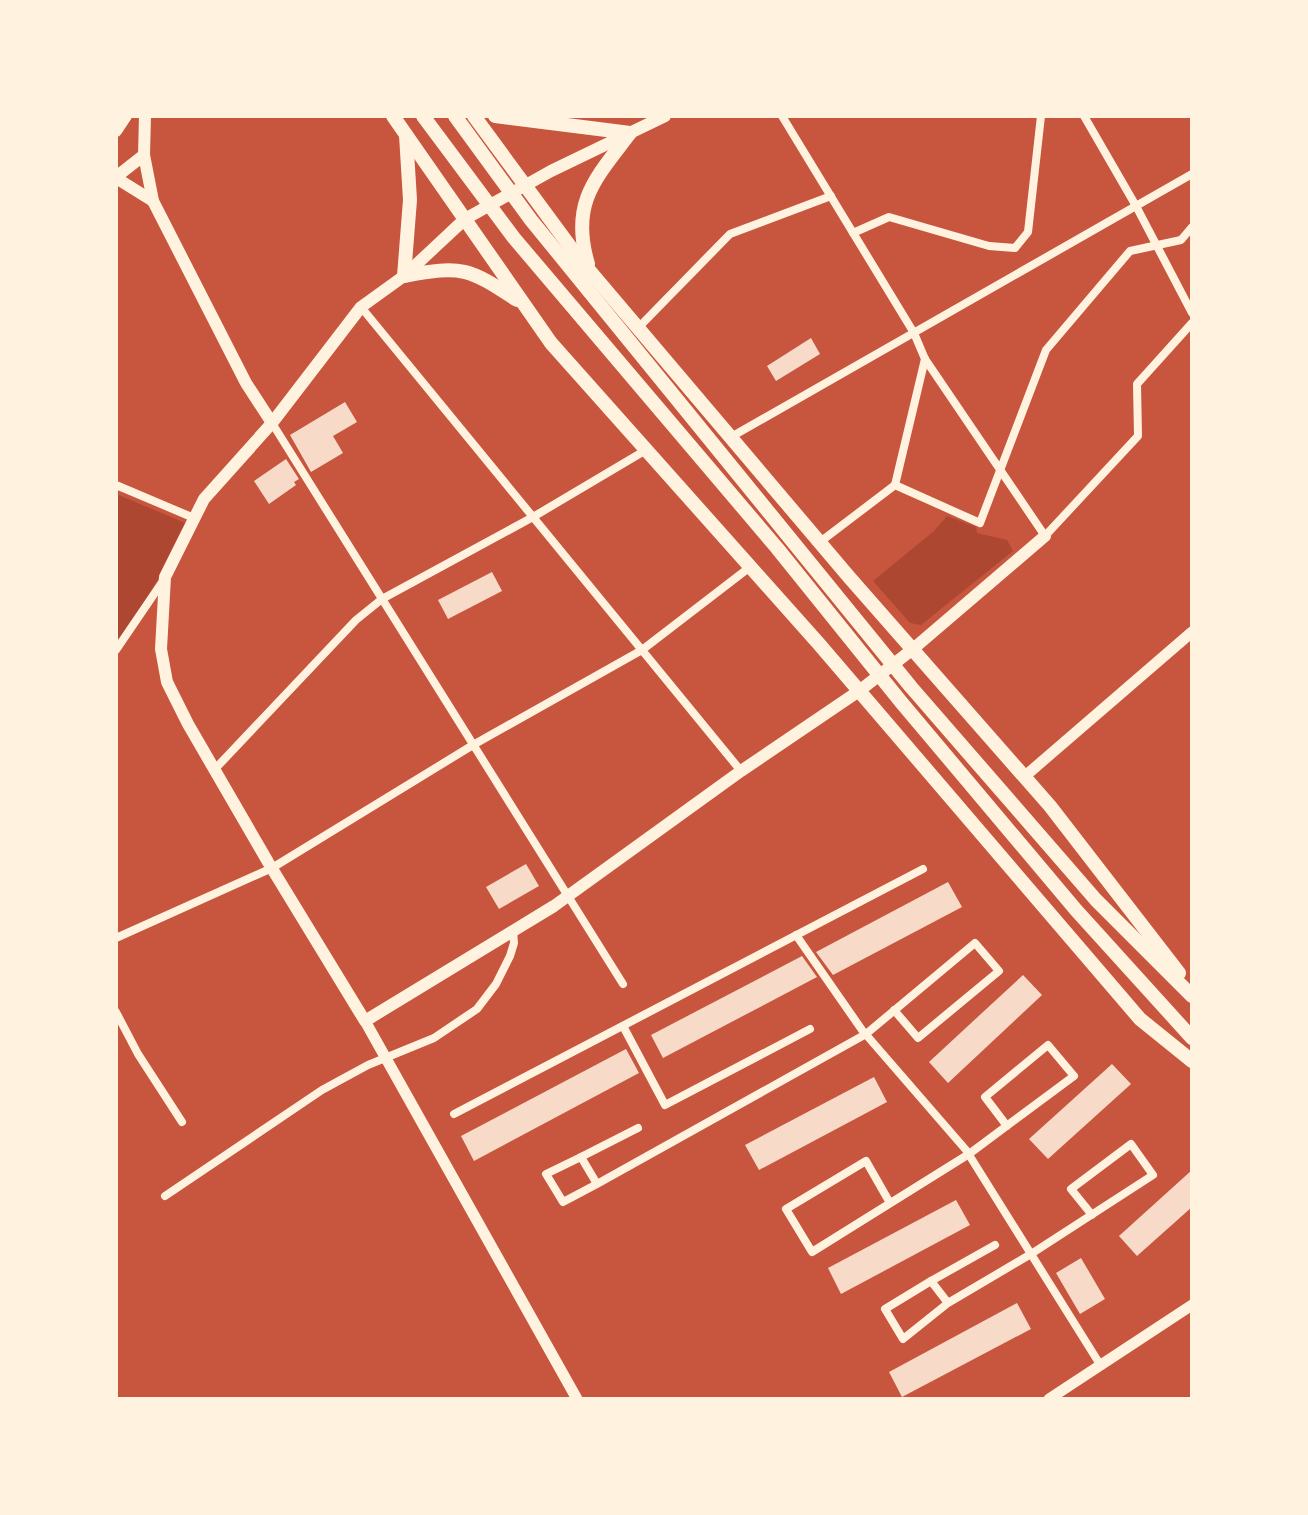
<svg xmlns="http://www.w3.org/2000/svg" width="1308" height="1515" font-family="Raleway,sans-serif">
<rect width="100%" height="100%" fill="#c8553d"/>
<g fill="#ae4732">
<polygon points="116,494 190,525 116,649"/>
<polygon points="947,516 976,527 977,533 1007,540 1013,551 921,625 910,623 873,581 934,531"/>
</g>
<g fill="#f7dbc8">
<polygon points="811,338 820,354 776,381 767,366"/>
<polygon points="345,402 357,422 333,436 343,453 311,472 290,435"/>
<polygon points="286,459 299,479 294,482 296,485 269,504 254,481"/>
<polygon points="492,572 502,591 448,619 438,600"/>
<polygon points="526,864 539,886 499,909 486,887"/>
<polygon points="948,882 962,907 833,975 816,952"/>
<polygon points="802,956 817,977 663,1058 651,1035"/>
<polygon points="1023,975 1042,995 948,1083 929,1062"/>
<polygon points="626,1049 639,1073 474,1161 461,1136"/>
<polygon points="1112,1064 1131,1084 1048,1159 1029,1139"/>
<polygon points="874,1077 887,1102 759,1170 745,1145"/>
<polygon points="1192,1170 1192,1207 1137,1256 1119,1236"/>
<polygon points="956,1200 970,1225 841,1294 828,1268"/>
<polygon points="1081,1258 1105,1299 1080,1314 1056,1273"/>
<polygon points="1017,1303 1031,1329 902,1397 889,1372"/>
</g>
<g fill="none" stroke-linecap="round" stroke-linejoin="round">
<g stroke="#fff3e0" stroke-width="8">
<polyline points="782,116 914,333 925,359 1045,536 1138,436 1137,384 1192,323"/>
<polyline points="1084,116 1136,206 1192,313"/>
<polyline points="853,233 889,217 989,246 1015,248 1028,232 1041,116"/>
<polyline points="361,307 741,771"/>
<polyline points="638,328 730,234 831,196"/>
<polyline points="272,423 623,984"/>
<polyline points="731,437 1192,174"/>
<polyline points="116,485 194,518"/>
<polyline points="895,485 925,359"/>
<polyline points="820,542 895,485 980,523 1046,350 1130,251 1181,240 1192,227"/>
<polyline points="116,650 163,581"/>
<polyline points="215,769 356,620 382,599 533,517 646,450"/>
<polyline points="796,935 862,1030 966,1150 1101,1366"/>
<polyline points="116,938 272,868 473,745 642,650 750,567"/>
<polyline points="116,1012 138,1054 182,1122"/>
<polyline points="623,1026 665,1105 810,1029"/>
<polyline points="454,1114 923,869"/>
<polyline points="581,1157 638,1128"/>
<polyline points="597,1184 581,1157 546,1174 563,1202 597,1184 866,1034 975,943 999,971 918,1038 894,1010"/>
<polyline points="165,1196 322,1090 368,1065 434,1038 477,1009 496,984 510,956 514,943 513,931"/>
<polyline points="890,1203 866,1161 786,1209 812,1252 969,1154 1074,1076 1048,1045 985,1097 1007,1126"/>
<polyline points="931,1281 995,1245"/>
<polyline points="948,1303 931,1281 885,1309 903,1339 948,1303 1031,1254 1153,1175 1131,1144 1071,1189 1092,1215"/>
</g>
<g stroke="#fff3e0" stroke-width="11">
<polyline points="1024,777 1192,632"/>
<polyline points="365,1021 577,1399"/>
<polyline points="1049,1399 1192,1305"/>
</g>
<g stroke="#fff3e0" stroke-width="12">
<polyline points="665,116 551,171 465,219 404,276 361,307 272,423 204,499 165,577 161,649 167,682 188,724 268,862 365,1021 554,906 741,771 859,691 913,649 1045,536"/>
<polyline points="116,131 126,116"/>
<polyline points="144,155 145,116"/>
<polyline points="116,177 144,155 153,201 246,383 272,423"/>
<polyline points="116,178 153,201"/>
</g>
<g stroke="#fff3e0" stroke-width="14">
<polyline points="393,116 551,343 819,644 1140,1019 1192,1061"/>
<polyline points="423,116 514,238 777,548 901,702 1076,910 1192,1038"/>
<polyline points="455,116 531,220 911,687 1096,900 1192,996"/>
<polyline points="474,116 577,256 849,577 1050,806 1179,973"/>
<polyline points="495,116 630,133"/>
<path d="M 406,135 L 410,200 L 404,276 C 463,265 468,268 517,300"/>
<path d="M 588,264 C 570,203 595,179 630,133"/>
</g>
</g>
<rect width="1308" height="1515" fill="none" stroke="#fff3e0" stroke-width="236"/>
</svg>
